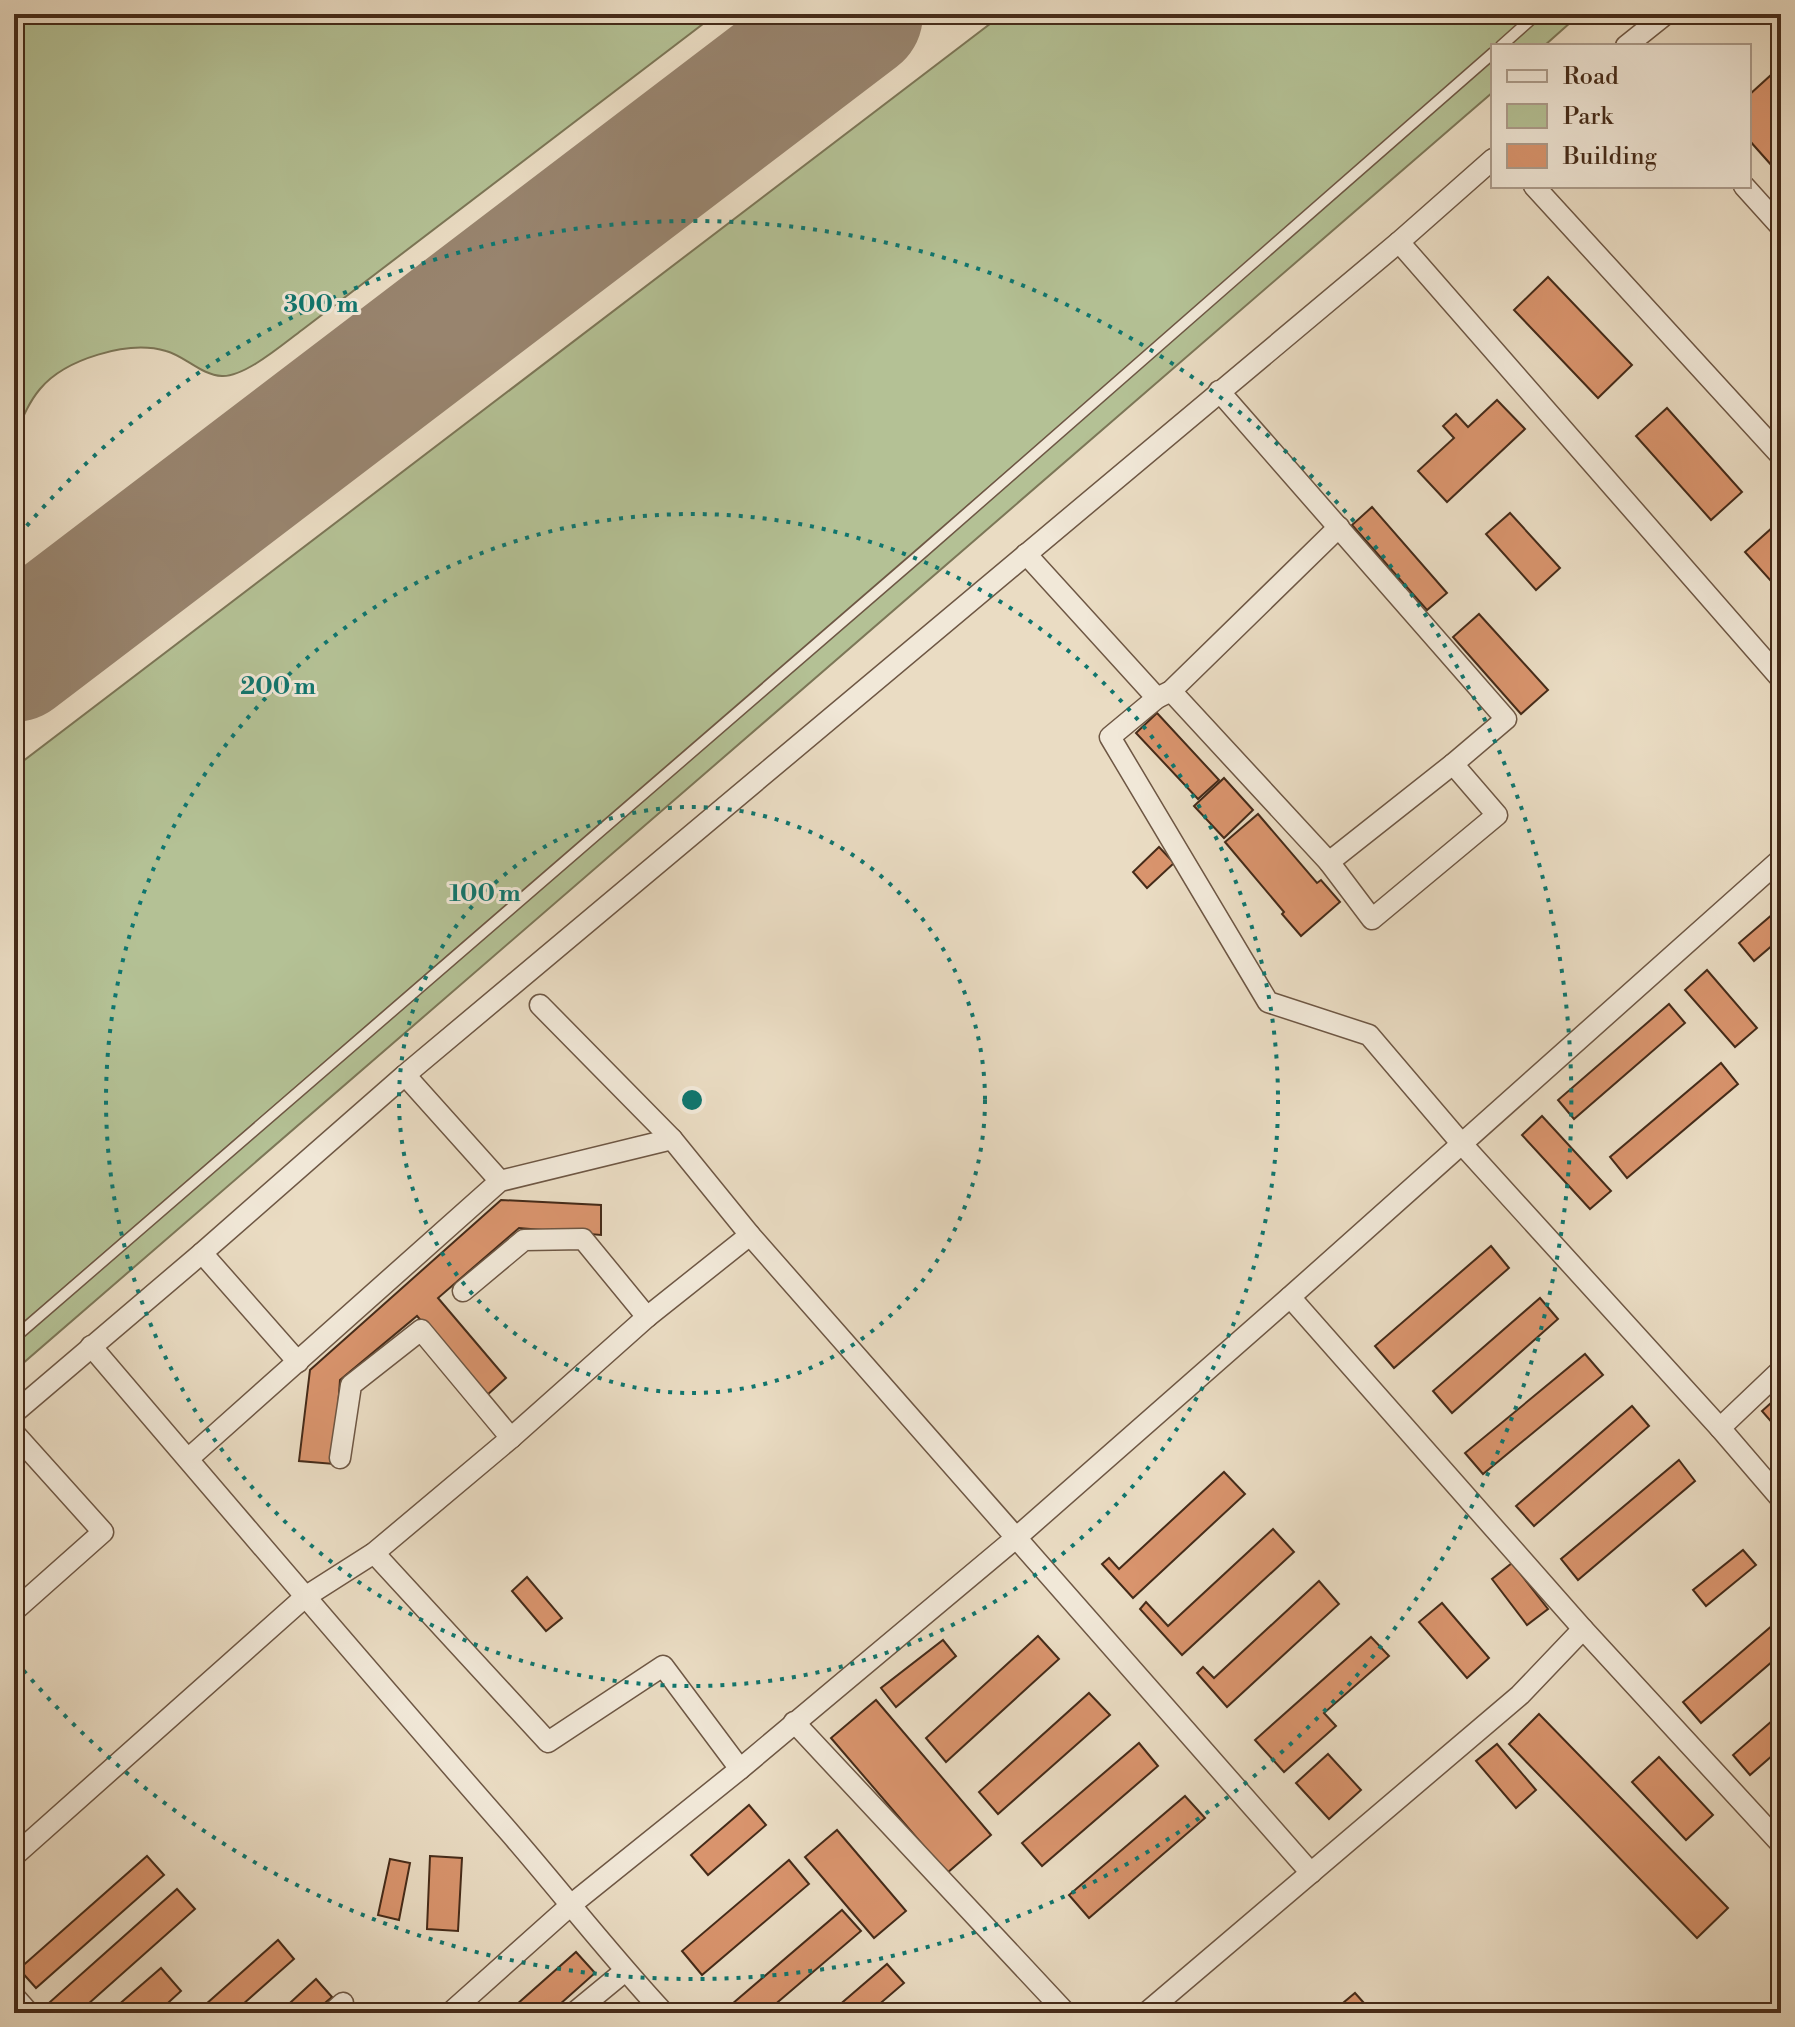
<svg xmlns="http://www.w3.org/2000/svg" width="1795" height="2027" font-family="'Libre Bodoni',serif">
<rect width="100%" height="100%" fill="#eadcc3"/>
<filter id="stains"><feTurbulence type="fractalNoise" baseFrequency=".0025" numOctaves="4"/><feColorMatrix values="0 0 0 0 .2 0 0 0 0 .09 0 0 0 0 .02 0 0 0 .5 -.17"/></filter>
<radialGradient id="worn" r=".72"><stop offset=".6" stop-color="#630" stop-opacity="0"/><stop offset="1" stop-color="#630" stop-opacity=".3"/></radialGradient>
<g fill="#b4c195" stroke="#7c7657" stroke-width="2">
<path d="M 14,14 L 716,14 L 302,330 C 283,344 245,377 222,376 C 201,375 185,356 166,351 C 128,340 65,359 40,389 C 28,403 21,422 14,438 Z"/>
<polygon points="1003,14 1531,14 1018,462 14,1331 14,768"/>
<polygon points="1543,14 1580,14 1544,46 1506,46"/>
<polygon points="1493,57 1493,92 1464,117 14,1371 14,1343"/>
</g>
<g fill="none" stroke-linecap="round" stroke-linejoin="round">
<polyline stroke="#98846e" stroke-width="132" points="14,656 857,14"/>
</g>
<g fill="#d9946d" stroke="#452b19" stroke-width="2">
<polygon points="1771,75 1781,86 1781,176 1749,140 1749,95"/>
<polygon points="1548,277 1632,365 1598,398 1514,310"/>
<polygon points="1497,400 1525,429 1447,502 1418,471 1454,438 1443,426 1456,414 1468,427"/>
<polygon points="1667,408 1742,492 1711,520 1636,436"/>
<polygon points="1372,507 1447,593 1427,610 1352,525"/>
<polygon points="1510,513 1560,568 1536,590 1486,534"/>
<polygon points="1773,527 1781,535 1781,592 1745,552"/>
<polygon points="1479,614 1548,690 1521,714 1453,637"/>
<polygon points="1157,713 1219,780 1198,799 1136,733"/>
<polygon points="1224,778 1253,810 1224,838 1194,806"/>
<polygon points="1258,814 1317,883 1321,880 1340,902 1301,936 1282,914 1284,912 1225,842"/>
<polygon points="1159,847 1174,863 1147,888 1133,872"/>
<polygon points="1781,907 1781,938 1754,961 1739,943"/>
<polygon points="1707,970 1757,1028 1735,1047 1685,990"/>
<polygon points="1669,1004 1685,1023 1574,1119 1558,1100"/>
<polygon points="1721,1063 1738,1084 1627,1178 1610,1157"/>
<polygon points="1542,1116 1611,1191 1590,1209 1522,1135"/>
<polygon points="501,1200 601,1205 601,1235 519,1228 438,1298 506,1378 486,1396 417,1316 340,1380 334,1464 299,1461 310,1370"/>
<polygon points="1491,1246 1509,1268 1394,1368 1375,1346"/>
<polygon points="1540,1298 1558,1319 1452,1413 1433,1391"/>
<polygon points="1585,1354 1603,1375 1483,1474 1465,1453"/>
<polygon points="1781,1394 1781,1433 1762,1411"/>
<polygon points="1632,1406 1649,1426 1534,1526 1516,1506"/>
<polygon points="1679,1460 1695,1481 1578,1580 1561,1559"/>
<polygon points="1224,1472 1245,1494 1133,1598 1102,1564 1109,1558 1119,1569"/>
<polygon points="1273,1529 1294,1552 1182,1655 1140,1609 1146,1602 1168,1626"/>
<polygon points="1743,1550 1756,1565 1706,1606 1693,1590"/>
<polygon points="1512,1563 1548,1609 1527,1625 1492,1579"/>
<polygon points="527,1577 562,1618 546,1631 512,1591"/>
<polygon points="1319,1581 1339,1604 1227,1707 1197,1673 1203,1667 1214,1678"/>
<polygon points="1442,1603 1489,1658 1467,1678 1419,1622"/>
<polygon points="1781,1618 1781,1654 1701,1723 1683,1702"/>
<polygon points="1038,1636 1059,1659 946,1762 926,1738"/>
<polygon points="1371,1637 1389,1656 1324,1713 1336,1726 1284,1772 1255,1740"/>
<polygon points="943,1640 956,1656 896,1707 881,1688"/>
<polygon points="1089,1693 1110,1715 998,1814 979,1792"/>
<polygon points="876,1700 991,1835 947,1873 831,1738"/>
<polygon points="1781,1713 1781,1748 1750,1775 1733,1755"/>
<polygon points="1539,1714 1728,1908 1697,1938 1509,1744"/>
<polygon points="1139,1743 1158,1766 1042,1866 1022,1843"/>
<polygon points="1497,1744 1536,1790 1516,1808 1476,1761"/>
<polygon points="1328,1754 1361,1790 1329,1819 1296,1783"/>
<polygon points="1659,1757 1713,1815 1686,1840 1632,1782"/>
<polygon points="1185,1796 1205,1818 1089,1918 1069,1895"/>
<polygon points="749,1805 766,1825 708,1875 691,1855"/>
<polygon points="837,1830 906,1911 874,1938 805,1857"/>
<polygon points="147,1856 164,1875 36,1988 19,1969"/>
<polygon points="430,1856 462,1858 458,1931 427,1929"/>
<polygon points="390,1859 410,1863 399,1920 378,1915"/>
<polygon points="789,1860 809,1884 702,1975 682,1951"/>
<polygon points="177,1889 195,1909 78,2013 60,2013 50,2002"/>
<polygon points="842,1910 861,1931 765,2013 728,2013 725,2010"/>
<polygon points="278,1940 294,1959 233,2013 196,2013"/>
<polygon points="576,1952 595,1973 550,2013 507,2013"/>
<polygon points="887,1964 904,1983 869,2013 830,2013"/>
<polygon points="161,1968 181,1991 157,2013 109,2013"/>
<polygon points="316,1979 332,1997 313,2013 279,2013"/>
<polygon points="1355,1993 1373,2013 1331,2013"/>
</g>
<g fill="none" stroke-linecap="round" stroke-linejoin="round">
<defs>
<g id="lane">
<polyline points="1501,46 1537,14"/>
<polyline points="14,1338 923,552 1493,53"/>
</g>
<g id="street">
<polyline points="1626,46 1666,14"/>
<polyline points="1534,186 1781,456"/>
<polyline points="1744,186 1781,227"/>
<polyline points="1399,242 1781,679"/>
<polyline points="1219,391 1506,719 1453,764 1329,862"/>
<polyline points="1339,527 1171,691 1157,698 1110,737 1268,1002 1369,1035 1461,1143 1720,1428 1781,1499"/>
<polyline points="1026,554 1157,698"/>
<polyline points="1171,691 1329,862 1372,919 1497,815 1453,764"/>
<polyline points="540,1005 672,1139 750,1235 1311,1873"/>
<polyline points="405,1075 500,1181"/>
<polyline points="202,1253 298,1362"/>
<polyline points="463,1291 524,1240 583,1239 647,1317"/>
<polyline points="1290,1297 1583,1629 1781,1844"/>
<path d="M 91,1346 C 230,1509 369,1672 510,1833 C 562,1893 610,1955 664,2013"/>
<polyline points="14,1413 202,1253 405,1075 1399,242 1493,159"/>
<polyline points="1720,1428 1781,1370"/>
<polyline points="14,1433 103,1532 14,1611"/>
<polyline points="340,1458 351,1385 421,1330 511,1438"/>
<polyline points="188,1459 500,1181 672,1139"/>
<polyline points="374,1553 548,1742 663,1666 740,1769"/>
<polyline points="794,1722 1066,2013"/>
<polyline points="14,1856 305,1597 374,1553 511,1438 647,1317 750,1235"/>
<polyline points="14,1996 29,2013"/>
<polyline points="332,2013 343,2003"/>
<polyline points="450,2013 572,1904 740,1769 1017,1537 1290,1297 1781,859"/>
<polyline points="574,2013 625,1971"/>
<polyline points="1146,2013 1520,1695 1583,1629"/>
</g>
</defs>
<use href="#lane" stroke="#6e5744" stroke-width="13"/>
<use href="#street" stroke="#6e5744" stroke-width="23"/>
<use href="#lane" stroke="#f1e8d8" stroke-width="10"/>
<use href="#street" stroke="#f1e8d8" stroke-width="20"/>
</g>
<g fill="none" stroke="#0f766e" stroke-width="4" stroke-dasharray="4 8">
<circle cx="692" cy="1100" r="293"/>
<circle cx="692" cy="1100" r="586"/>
<path d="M19 535A879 879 0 1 1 19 1665"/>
</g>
<circle cx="692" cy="1100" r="12" fill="#0f766e" stroke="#f1e8d8" stroke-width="4"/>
<g font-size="24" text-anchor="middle" font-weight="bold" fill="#0f766e" stroke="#f1e8d8" stroke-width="6" stroke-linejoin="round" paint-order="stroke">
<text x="321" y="312">300 m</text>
<text x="278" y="694">200 m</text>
<text x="485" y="901">100 m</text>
</g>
<rect width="1795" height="2027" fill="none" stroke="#eadcc3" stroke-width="48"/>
<rect x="16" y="16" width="1763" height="1995" fill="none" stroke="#452b19" stroke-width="4"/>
<rect x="24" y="24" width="1747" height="1979" fill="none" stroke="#452b19" stroke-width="2"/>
<rect x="1491" y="44" width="260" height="144" fill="#f1e8d8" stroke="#ac9c8c" stroke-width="2"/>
<rect x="1507" y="70" width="40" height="12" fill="#f1e8d8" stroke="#ac9c8c" stroke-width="2"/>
<text x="1563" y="84" font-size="24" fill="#452b19">Road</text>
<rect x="1507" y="104" width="40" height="24" fill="#b4c195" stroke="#ac9c8c" stroke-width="2"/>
<text x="1563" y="124" font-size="24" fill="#452b19">Park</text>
<rect x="1507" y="144" width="40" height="24" fill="#d9946d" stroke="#ac9c8c" stroke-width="2"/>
<text x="1563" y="164" font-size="24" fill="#452b19">Building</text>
<rect width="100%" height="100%" filter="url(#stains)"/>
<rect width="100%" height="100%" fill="url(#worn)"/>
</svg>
